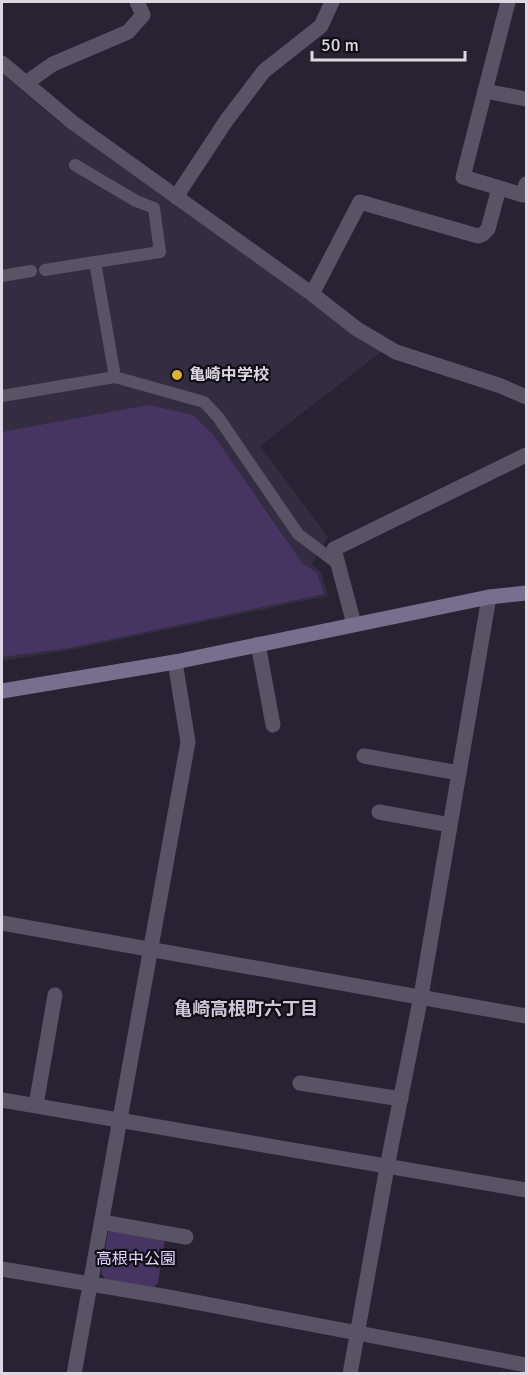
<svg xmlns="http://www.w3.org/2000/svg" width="528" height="1375" font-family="Signika,'Noto Sans JP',sans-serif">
<rect width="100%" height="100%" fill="#282333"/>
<polygon fill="#342d42" points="2,73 55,119 292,289 365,343 382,351 260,446 328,537 312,564 321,572 328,596 70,650 2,661"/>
<g fill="#463562">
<polygon points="149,405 193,415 214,436 302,563 317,573 324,594 69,648 2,657 2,432"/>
<polygon points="113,1229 165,1239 158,1283 154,1287 105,1279 101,1273 108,1232"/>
</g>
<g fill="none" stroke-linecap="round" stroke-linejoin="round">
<g stroke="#595465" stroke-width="12">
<polyline points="75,165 136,201 154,208 160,252 95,262"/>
<polyline points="45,270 95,262 115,377 204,402 218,417 298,534 338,564"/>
<polyline points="2,276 31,271"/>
<polyline points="2,396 115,377"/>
</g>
<g stroke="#595465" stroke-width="15">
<polyline points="508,2 485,91 526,99"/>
<polyline points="2,63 72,122 312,294 357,329 396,352 501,386 526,397"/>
<polyline points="26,83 53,64 128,32 143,15 137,2"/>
<polyline points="485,91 463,177 523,195 526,184"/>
<polyline points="176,197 226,121 264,71 321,26 332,2"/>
<polyline points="312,294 360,202 478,236 483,234 488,229 499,188"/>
<polyline points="354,624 334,549 526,455"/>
<polyline points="258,644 273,725"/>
<polyline points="364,756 459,773"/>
<polyline points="379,812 450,825"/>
<polyline points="2,923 526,1016"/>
<polyline points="300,1083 401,1099"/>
<polyline points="2,1100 526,1190"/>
<polyline points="36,1105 55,995"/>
<polyline points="102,1222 186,1237"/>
<polyline points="2,1269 168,1297 526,1365"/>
<polyline points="74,1374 188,742 175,662"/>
<polyline points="350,1374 387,1167 421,996 489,597"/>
</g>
<polyline stroke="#786e8e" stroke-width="15" points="2,691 175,662 489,597 526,593"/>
</g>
<circle fill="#dbb233" stroke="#100e15" stroke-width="2" cx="177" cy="375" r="6"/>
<g text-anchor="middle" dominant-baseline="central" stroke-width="4.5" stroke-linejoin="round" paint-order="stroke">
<g font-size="16" font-weight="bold" fill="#dbd8e2" stroke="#100e15" text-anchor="start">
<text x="189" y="375">亀崎中学校</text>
</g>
<g font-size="16" fill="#e2d5ff" stroke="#100e15">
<text x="136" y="1259">高根中公園</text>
</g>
<g font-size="18" font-weight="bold" fill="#cdc7db" stroke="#100e15">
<text x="246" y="1009">亀崎高根町六丁目</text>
</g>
</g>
<rect width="528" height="1375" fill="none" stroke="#dbd8e2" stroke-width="6"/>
<path d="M312 51v9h153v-9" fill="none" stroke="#dbd8e2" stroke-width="3"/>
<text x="321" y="51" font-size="18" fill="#dbd8e2" stroke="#100e15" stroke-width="4.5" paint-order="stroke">50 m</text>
</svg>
